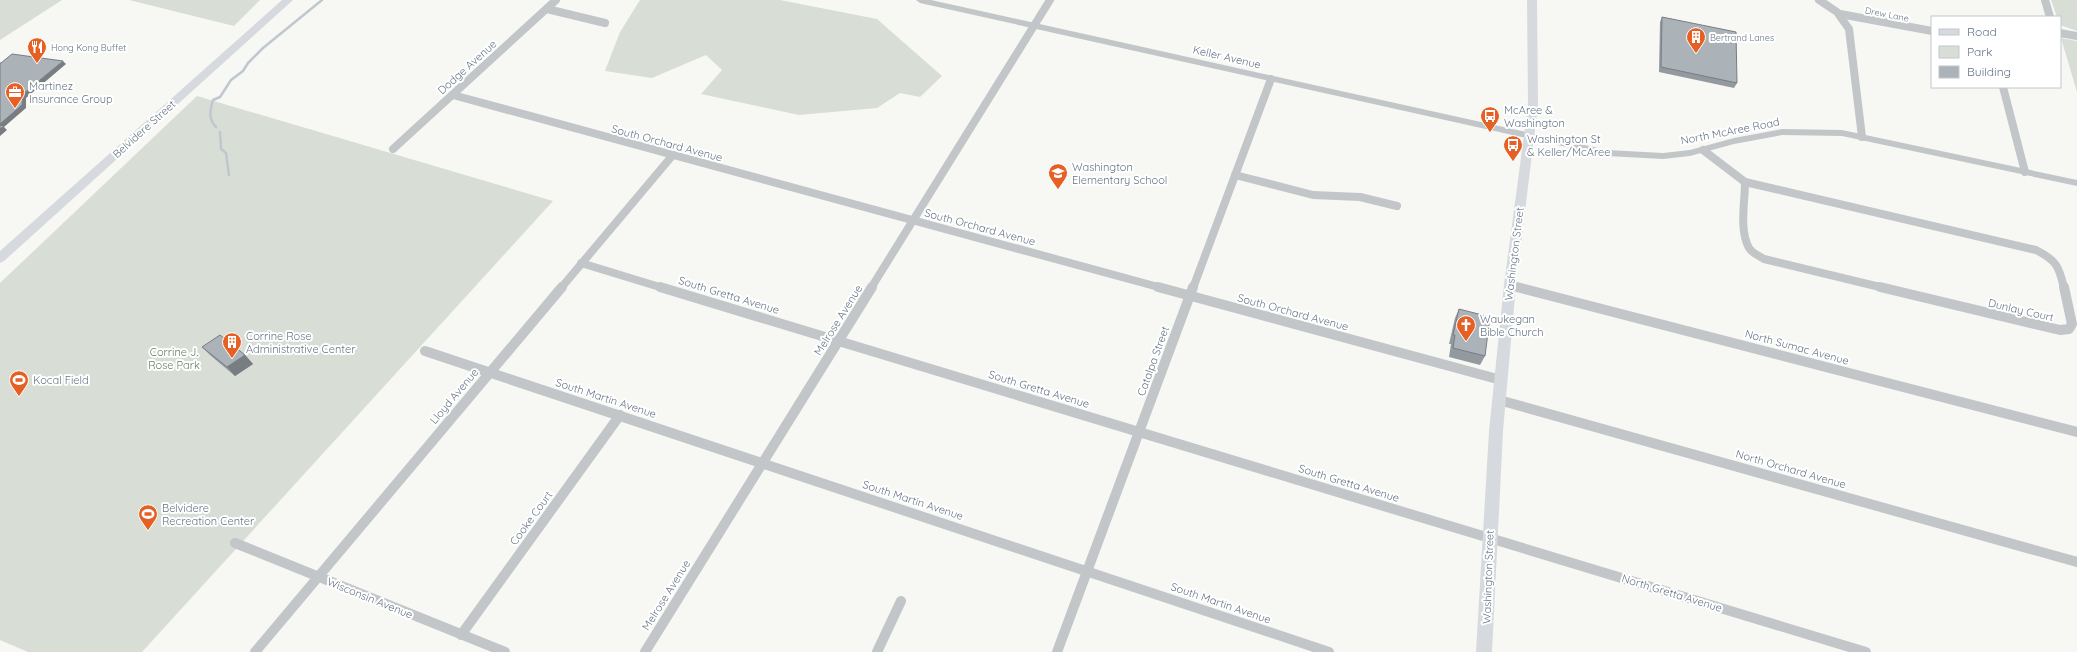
<svg xmlns="http://www.w3.org/2000/svg" width="2077" height="652" font-family="Quicksand,sans-serif">
<rect width="100%" height="100%" fill="#f7f7f4"/>
<g fill="#d8ded5">
<polygon points="0,0 62,0 0,40"/>
<polygon points="129,0 260,0 234,26"/>
<polygon points="640,0 780,0 877,19 942,76 920,97 900,93 877,108 799,115 701,94 722,70 706,55 652,78 605,71 620,32"/>
<polygon points="2051,0 2077,0 2077,31 2060,25 2060,17 2057,17"/>
<polygon points="2061,38 2077,41 2077,92"/>
<polygon points="197,96 553,201 142,652 28,652 0,640 0,283"/>
</g>
<g fill="none" stroke-linecap="round" stroke-linejoin="round">
<g stroke="#bfc8ce" stroke-width="2.5">
<path d="M 216,127 C 208,119 210,110 213,100 L 220,97 L 231,80 L 243,71 L 248,63 L 263,48 L 322,0"/>
<polyline points="220,132 221,149 226,153 229,175"/>
</g>
<g stroke="#c2c6c9" stroke-width="8">
<polyline points="1819,0 1837,12 1849,29 1862,137"/>
<polyline points="2045,0 2050,17"/>
<polyline points="547,9 605,23"/>
<polyline points="1840,14 1932,31"/>
<polyline points="2060,33 2077,36"/>
<polyline points="2003,87 2025,172"/>
<polyline points="453,95 1162,288"/>
<polyline points="393,149 556,0"/>
<polyline points="1703,150 1745,182"/>
<polyline points="1235,175 1313,195 1360,197 1397,206"/>
<polyline points="581,263 663,288"/>
<polyline points="1510,285 1521,288"/>
<polyline points="561,288 672,156"/>
<polyline points="871,288 1050,0"/>
<polyline points="1193,288 1271,79"/>
<path d="M 1884,288 L 1764,259 C 1759,256 1752,253 1749,248 C 1739,230 1745,202 1745,182 L 2036,250 C 2056,260 2059,266 2064,288"/>
</g>
<g stroke="#c2c6c9" stroke-width="10">
<polyline points="660,287 1866,652"/>
<polyline points="1158,287 1501,380"/>
<polyline points="1517,287 2077,432"/>
<polyline points="1880,287 2060,330 2069,329 2072,324 2064,287"/>
<polyline points="425,351 1329,652"/>
<polyline points="1499,400 2077,562"/>
<polyline points="235,543 505,652"/>
<polyline points="461,635 620,415"/>
<polyline points="255,652 562,287"/>
<polyline points="645,652 872,287"/>
<polyline points="877,652 901,601"/>
<polyline points="1057,652 1193,287"/>
</g>
<polygon fill="#c2c6c9" fill-rule="evenodd" points="916,0 931,0 1607,150 1663,153 1690,150 1734,138 1782,129 1842,130 2077,180 2077,186 1842,136 1782,135 1734,144 1690,156 1663,159 1607,156 920,3"/>
<g fill="#d6dadf" fill-rule="evenodd">
<polygon points="282,0 293,0 4,261 0,263 0,251"/>
<polygon points="1527,0 1537,0 1538,105 1516,285 1503,431 1492,652 1476,652 1489,431 1504,285 1528,105"/>
</g>
</g>
<g fill="#939a9f">
<polygon points="1662,17 1737,83 1734,88 1659,72 1660,22"/>
<polygon points="1459,309 1485,356 1480,365 1449,357 1451,344 1449,344 1455,318"/>
<polygon points="202,347 245,355 253,364 235,376 210,355"/>
</g>
<g fill="#787d82">
<polygon points="63,61 66,64 26,98 26,108 4,127 7,130 0,136 0,124 23,94"/>
<polygon points="245,355 253,364 235,376 227,367"/>
</g>
<g fill="#abb3b9" stroke="#787d82">
<polygon points="1662,17 1736,32 1737,83 1661,67"/>
<polygon points="12,54 63,61 23,94 22,105 0,124 0,63 1,63"/>
<polygon points="0,125 4,126 0,129"/>
<polygon points="1459,309 1490,317 1485,356 1453,348 1455,335 1453,335"/>
<polygon points="220,335 245,355 227,367 202,347"/>
</g>
<defs>
<symbol id="building-pin" viewBox="-11 -11 22 30"><path d="M0 17L-7.5 6A9.5 9.5 0 1 1 7.5 6Z" fill="#e65f24" stroke="#fff"/><path d="M-4-6H4V6H1V3H-1V6H-4ZM-2.5-4.3h1.7v1.8h-1.7ZM.8-4.3h1.7v1.8H.8ZM-2.5-1h1.7V.8h-1.7ZM.8-1h1.7V.8H.8Z" fill="#fff"/></symbol>
<symbol id="restaurant-pin" viewBox="-11 -11 22 30"><path d="M0 17L-7.5 6A9.5 9.5 0 1 1 7.5 6Z" fill="#e65f24" stroke="#fff"/><path d="M-5-6h1v4h1v-4h1v4h1v-4h1v5L-1.5 .5V6h-2V.5L-5-1ZM5-6V6H3V1.5H1.5Q1.5-4 5-6Z" fill="#fff"/></symbol>
<symbol id="office-pin" viewBox="-11 -11 22 30"><path d="M0 17L-7.5 6A9.5 9.5 0 1 1 7.5 6Z" fill="#e65f24" stroke="#fff"/><path d="M-6-3h4V-5.5h4V-3h4V5H-6ZM-1-4.5V-3h2v-1.5ZM-6 0V1H6V0Z" fill="#fff"/></symbol>
<symbol id="bus-pin" viewBox="-11 -11 22 30"><path d="M0 17L-7.5 6A9.5 9.5 0 1 1 7.5 6Z" fill="#e65f24" stroke="#fff"/><path d="M-5-6H5V4H4V6H2V4H-2V6H-4V4H-5ZM-3.5-4V0h7V-4ZM-3.5 1.2v1.5H-2V1.2ZM2 1.2v1.5H3.5V1.2Z" fill="#fff"/></symbol>
<symbol id="school-pin" viewBox="-11 -11 22 30"><path d="M0 17L-7.5 6A9.5 9.5 0 1 1 7.5 6Z" fill="#e65f24" stroke="#fff"/><path d="M0-5L7-2L0 1L-7-2ZM-4 1L0 2.5L4 1V4Q0 6-4 4Z" fill="#fff"/></symbol>
<symbol id="church-pin" viewBox="-11 -11 22 30"><path d="M0 17L-7.5 6A9.5 9.5 0 1 1 7.5 6Z" fill="#e65f24" stroke="#fff"/><path d="M-1.2-6h2.4v3.5h3.3v2.4h-3.3V6h-2.4V-.1h-3.3v-2.4h3.3Z" fill="#fff"/></symbol>
<symbol id="stadium-pin" viewBox="-11 -11 22 30"><path d="M0 17L-7.5 6A9.5 9.5 0 1 1 7.5 6Z" fill="#e65f24" stroke="#fff"/><path d="M0-5a6.5 5 0 1 0 0 10a6.5 5 0 1 0 0-10ZM-3.5-1.8h7v3.6h-7Z" fill="#fff"/></symbol>
</defs>
<g fill-rule="evenodd">
<use href="#building-pin" x="1685" y="26" width="22" height="30"/>
<use href="#restaurant-pin" x="26" y="36" width="22" height="30"/>
<use href="#office-pin" x="4" y="81" width="22" height="30"/>
<use href="#bus-pin" x="1479" y="105" width="22" height="30"/>
<use href="#bus-pin" x="1502" y="134" width="22" height="30"/>
<use href="#school-pin" x="1047" y="162" width="22" height="30"/>
<use href="#church-pin" x="1455" y="314" width="22" height="30"/>
<use href="#building-pin" x="221" y="331" width="22" height="30"/>
<use href="#stadium-pin" x="8" y="369" width="22" height="30"/>
<use href="#stadium-pin" x="137" y="503" width="22" height="30"/>
</g>
<g text-anchor="middle" dominant-baseline="central" stroke-width="4" stroke-linejoin="round" paint-order="stroke">
<g font-size="9" fill="#657585" stroke="#fff">
<text transform="translate(1887 14) rotate(11)">Drew Lane</text>
</g>
<g font-size="9" fill="#657585" stroke="#fff" text-anchor="start">
<text x="1710" y="37">Bertrand Lanes</text>
<text x="51" y="47">Hong Kong Buffet</text>
</g>
<g font-size="11" fill="#657585" stroke="#fff">
<text transform="translate(1227 57) rotate(13)">Keller Avenue</text>
<text transform="translate(467 67) rotate(-42)">Dodge Avenue</text>
<text transform="translate(144 129) rotate(-42)">Belvidere Street</text>
<text transform="translate(1730 131) rotate(-11)">North McAree Road</text>
<text transform="translate(667 143) rotate(15)">South Orchard Avenue</text>
<text transform="translate(980 227) rotate(15)">South Orchard Avenue</text>
<text transform="translate(1514 254) rotate(-83)">Washington Street</text>
<text transform="translate(729 295) rotate(17)">South Gretta Avenue</text>
<text transform="translate(2021 310) rotate(13)">Dunlay Court</text>
<text transform="translate(1293 312) rotate(15)">South Orchard Avenue</text>
<text transform="translate(838 320) rotate(-58)">Melrose Avenue</text>
<text transform="translate(1797 347) rotate(15)">North Sumac Avenue</text>
<text transform="translate(1153 361) rotate(-70)">Catalpa Street</text>
<text transform="translate(1039 389) rotate(17)">South Gretta Avenue</text>
<text transform="translate(454 396) rotate(-50)">Lloyd Avenue</text>
<text transform="translate(606 398) rotate(18)">South Martin Avenue</text>
<text transform="translate(1791 469) rotate(16)">North Orchard Avenue</text>
<text transform="translate(1349 483) rotate(17)">South Gretta Avenue</text>
<text transform="translate(913 500) rotate(18)">South Martin Avenue</text>
<text transform="translate(531 518) rotate(-54)">Cooke Court</text>
<text transform="translate(1488 577) rotate(-88)">Washington Street</text>
<text transform="translate(1672 593) rotate(17)">North Gretta Avenue</text>
<text transform="translate(666 595) rotate(-58)">Melrose Avenue</text>
<text transform="translate(370 598) rotate(22)">Wisconsin Avenue</text>
<text transform="translate(1221 603) rotate(19)">South Martin Avenue</text>
</g>
<g font-size="11" fill="#657585" stroke="#fff" text-anchor="start">
<text x="29" y="86">Martinez<tspan x="29" dy="13">Insurance Group</tspan></text>
<text x="1504" y="110">McAree &amp;<tspan x="1504" dy="13">Washington</tspan></text>
<text x="1527" y="139">Washington St<tspan x="1527" dy="13">&amp; Keller/McAree</tspan></text>
<text x="1072" y="167">Washington<tspan x="1072" dy="13">Elementary School</tspan></text>
<text x="1480" y="319">Waukegan<tspan x="1480" dy="13">Bible Church</tspan></text>
<text x="246" y="336">Corrine Rose<tspan x="246" dy="13">Administrative Center</tspan></text>
<text x="33" y="380">Kocal Field</text>
<text x="162" y="508">Belvidere<tspan x="162" dy="13">Recreation Center</tspan></text>
</g>
<g font-size="11" fill="#677c64" stroke="#fff">
<text x="174" y="352">Corrine J.<tspan x="174" dy="13">Rose Park</tspan></text>
</g>
</g>
<rect x="1931" y="16" width="130" height="72" fill="#ffffff" stroke="#c1c8ce"/>
<rect x="1939" y="29" width="20" height="6" fill="#d6dadf" stroke="#c1c8ce"/>
<text x="1967" y="36" font-size="12" fill="#657585">Road</text>
<rect x="1939" y="46" width="20" height="12" fill="#d8ded5" stroke="#c1c8ce"/>
<text x="1967" y="56" font-size="12" fill="#657585">Park</text>
<rect x="1939" y="66" width="20" height="12" fill="#abb3b9" stroke="#c1c8ce"/>
<text x="1967" y="76" font-size="12" fill="#657585">Building</text>
</svg>
